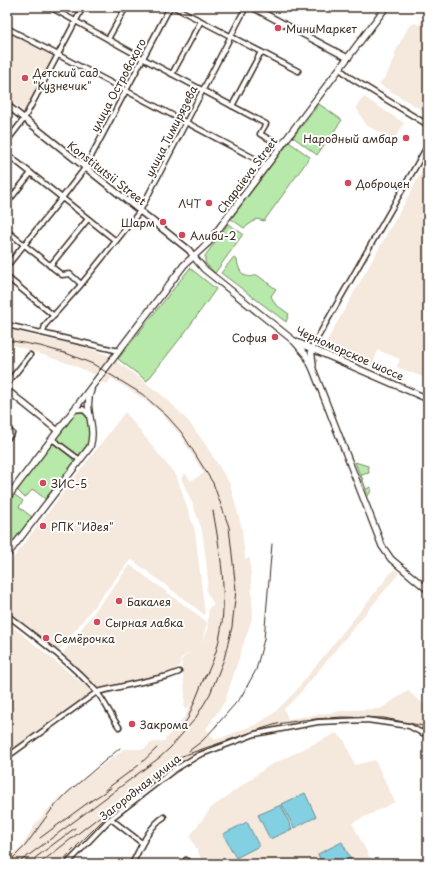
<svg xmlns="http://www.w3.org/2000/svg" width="435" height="871" font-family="'Playpen Sans',sans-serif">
<rect width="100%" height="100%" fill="#fff"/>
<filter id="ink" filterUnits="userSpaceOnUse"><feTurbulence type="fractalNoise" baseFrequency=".025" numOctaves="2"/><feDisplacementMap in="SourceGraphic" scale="8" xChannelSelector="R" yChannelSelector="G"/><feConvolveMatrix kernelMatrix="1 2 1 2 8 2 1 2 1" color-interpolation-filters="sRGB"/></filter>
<g filter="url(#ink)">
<g fill="#f5e8dd">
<polygon points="428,9 428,114 379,84 386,76 396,56 394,54 409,26 415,23 419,25"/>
<polygon points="7,32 53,57 25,112 7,98"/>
<polygon points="364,97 404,123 394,140 366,125 356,107"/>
<polygon points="428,161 428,379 397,367 400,359 378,350 372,367 324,346"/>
<polygon points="7,329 41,338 79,345 110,356 96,375 73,365 7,343"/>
<polygon points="116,361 134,374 167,399 189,422 205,444 230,484 242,529 245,559 250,558 253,615 225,701 206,729 215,740 257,724 273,714 294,693 394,569 399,573 296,698 284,709 288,719 348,710 380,709 408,691 428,708 428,730 407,724 370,719 300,724 275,728 232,740 195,754 179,764 106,820 89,834 63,864 7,864 7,858 22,847 35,824 53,804 79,783 124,749 144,749 151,743 164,741 186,715 192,702 193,698 188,709 184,709 185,692 181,660 192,650 180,659 180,665 172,673 97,688 63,653 130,565 207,622 202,642 207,630 209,607 214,605 206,591 208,580 206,560 202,530 193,505 181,478 185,473 191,481 204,473 184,442 185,440 158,410 139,396 111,378 107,384 100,382"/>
<polygon points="125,412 177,477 195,531 205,615 131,559 59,651 7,609 7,566"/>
<polygon points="7,622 93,692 7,753"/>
<polygon points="336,733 344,740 355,765 375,760 395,802 352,823 373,864 204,864 190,836 211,808 267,767"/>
</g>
<g fill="#b7e9aa" stroke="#798a64">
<polygon points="319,104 342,120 317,155 293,137"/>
<polygon points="289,142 310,157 264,221 257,219 244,228 231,219"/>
<polygon points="228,224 243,234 215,273 205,263 205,256"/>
<path d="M 233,258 L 237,260 C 239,272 244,280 257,275 L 276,289 L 271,296 L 275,304 L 289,314 L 286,322 L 221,273 Z"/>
<polygon points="190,268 216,289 186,331 147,381 118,359"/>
<path d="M 80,411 L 85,413 C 90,419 91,437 87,444 C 85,448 82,451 79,455 L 74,455 L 56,441 L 56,437 L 75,412 Z"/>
<polygon points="54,444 72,458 74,462 45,499 34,490 31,491 27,496 24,497 18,491 18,488 51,445"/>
<polygon points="355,462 368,466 369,473 361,475 366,489 371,487 371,491 368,496"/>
<polygon points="12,495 15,495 23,501 19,507 32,517 7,550 7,502"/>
</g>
<g fill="#83d0e2" stroke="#668e94">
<polygon points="305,793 316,817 294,828 282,804"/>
<polygon points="281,805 292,829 270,839 258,815"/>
<polygon points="247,822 259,846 236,858 223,834"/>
<polygon points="342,842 353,864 322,864 318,854"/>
</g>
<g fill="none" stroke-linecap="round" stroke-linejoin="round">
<defs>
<g id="minor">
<polyline points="50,7 142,58 266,124 260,134 282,146"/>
<polyline points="174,7 298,71"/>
<polyline points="7,28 267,165"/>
<polyline points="108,39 126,7"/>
<polyline points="340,69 351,78 428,125"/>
<polyline points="172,74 201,21"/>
<polyline points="232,106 261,52"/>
<polyline points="7,141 24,119 83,7"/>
<polyline points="7,154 116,241"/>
<polyline points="7,203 31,173"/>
<polyline points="7,231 62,275 70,274 81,284"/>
<polyline points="7,266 62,198 85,168 170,7"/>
<polyline points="50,266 88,219"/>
<polyline points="7,277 54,316"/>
<polyline points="7,325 119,351"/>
<polyline points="43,333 45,325 79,287 140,211 246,7"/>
<polyline points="311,349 428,145"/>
<polyline points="7,384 30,355"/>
<polyline points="74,410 83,409 89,415"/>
<polyline points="7,429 12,433 7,439"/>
<polyline points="52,439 80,460"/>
<path d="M 7,615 C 38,639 70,662 96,691 C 104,700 111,716 119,727"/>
<polyline points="7,757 97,692 168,676 179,672"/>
<polyline points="111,819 142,843"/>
<polyline points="186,860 190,864"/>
<polyline points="67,864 109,820 174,770 199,755 255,734 318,722 367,720 409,726 422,733 428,726"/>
<path d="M 132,864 C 140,849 149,826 164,817"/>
</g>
<g id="tertiary">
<polyline points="252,7 348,58"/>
<polyline points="7,105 189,250 194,257"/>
<polyline points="7,390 58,431"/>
</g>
<g id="secondary">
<polyline points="194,257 204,269 294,341 428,399"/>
<polyline points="294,341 306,355 313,369 382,546 391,559 428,590"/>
<polyline points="311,349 313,365"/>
<polyline points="7,498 184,265 208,243 386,7"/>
<path d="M 7,555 L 90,447 C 97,426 83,410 91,390"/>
</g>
</defs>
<use href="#minor" stroke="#3b2a1e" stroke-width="7"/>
<use href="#tertiary" stroke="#3b2a1e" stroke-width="8"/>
<use href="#secondary" stroke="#3b2a1e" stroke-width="8"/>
<use href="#minor" stroke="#fff" stroke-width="4"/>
<use href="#tertiary" stroke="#fff" stroke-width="5"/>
<use href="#secondary" stroke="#fff" stroke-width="5.5"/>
<g stroke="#3b2a1e" stroke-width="1">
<polyline points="7,340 40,346 68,354 93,364 142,394 167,416 182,433 213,483 229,527 236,590 232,627 224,659 210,694 195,719 170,748 159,758 17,864"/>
<path d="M 203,681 C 234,629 223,567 213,511"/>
<polyline points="215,727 241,697 256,670 264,639 272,544"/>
<polyline points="180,730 188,718 205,676"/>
<polyline points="189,751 202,741 218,724"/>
<polyline points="105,790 139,765 157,748"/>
<polyline points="40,838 89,802 111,788"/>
<polyline points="35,858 75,828"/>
<polyline points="10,861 25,846 52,809 67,793 120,748"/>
<polyline points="39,864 103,814 182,756 261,729 277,724 303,720 342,717 384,718 428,727"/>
<polyline points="59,864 104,819"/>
</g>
</g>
</g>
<g fill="#d1495b" stroke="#fff" stroke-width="1.5">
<circle cx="278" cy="28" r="4"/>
<circle cx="25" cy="78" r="4"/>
<circle cx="406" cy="138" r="4"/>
<circle cx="348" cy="183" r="4"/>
<circle cx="209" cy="203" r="4"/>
<circle cx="163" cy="222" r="4"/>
<circle cx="182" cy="235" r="4"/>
<circle cx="275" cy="337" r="4"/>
<circle cx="43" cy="483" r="4"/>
<circle cx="43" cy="526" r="4"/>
<circle cx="119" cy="601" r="4"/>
<circle cx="97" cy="622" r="4"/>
<circle cx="46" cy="638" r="4"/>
<circle cx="132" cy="724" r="4"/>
</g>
<g text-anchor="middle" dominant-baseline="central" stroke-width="4" stroke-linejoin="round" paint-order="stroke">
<g font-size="11" fill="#3b2a1e" stroke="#fff" text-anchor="start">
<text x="286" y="28">МиниМаркет</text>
<text x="33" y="72">Детский сад<tspan x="33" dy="13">"Кузнечик"</tspan></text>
<text x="398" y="138" text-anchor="end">Народный амбар</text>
<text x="356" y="183">Доброцен</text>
<text x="201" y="203" text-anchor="end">ЛЧТ</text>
<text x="155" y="222" text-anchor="end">Шарм</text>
<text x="190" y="235">Алиби-2</text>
<text x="267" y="337" text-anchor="end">София</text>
<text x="51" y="483">ЗИС-5</text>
<text x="51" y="526">РПК "Идея"</text>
<text x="127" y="601">Бакалея</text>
<text x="105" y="622">Сырная лавка</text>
<text x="54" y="638">Семёрочка</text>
<text x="140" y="724">Закрома</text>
</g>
<g font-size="11" fill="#3b2a1e" stroke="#fff">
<text transform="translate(118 85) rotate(-62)">улица Островского</text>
<text transform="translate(171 131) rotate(-63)">улица Тимирязева</text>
<text transform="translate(107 173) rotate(38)">Konstitutsii Street</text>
<text transform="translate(247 175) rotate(-53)">Chapaieva Street</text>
<text transform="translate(350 353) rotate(24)">Черноморское шоссе</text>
<text transform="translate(140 787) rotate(-38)">Загородная улица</text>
</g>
</g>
<rect width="435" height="871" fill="none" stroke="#fff" stroke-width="24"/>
<rect x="12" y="12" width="411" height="847" fill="none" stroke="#3b2a1e" stroke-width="1.5" filter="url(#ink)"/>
</svg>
